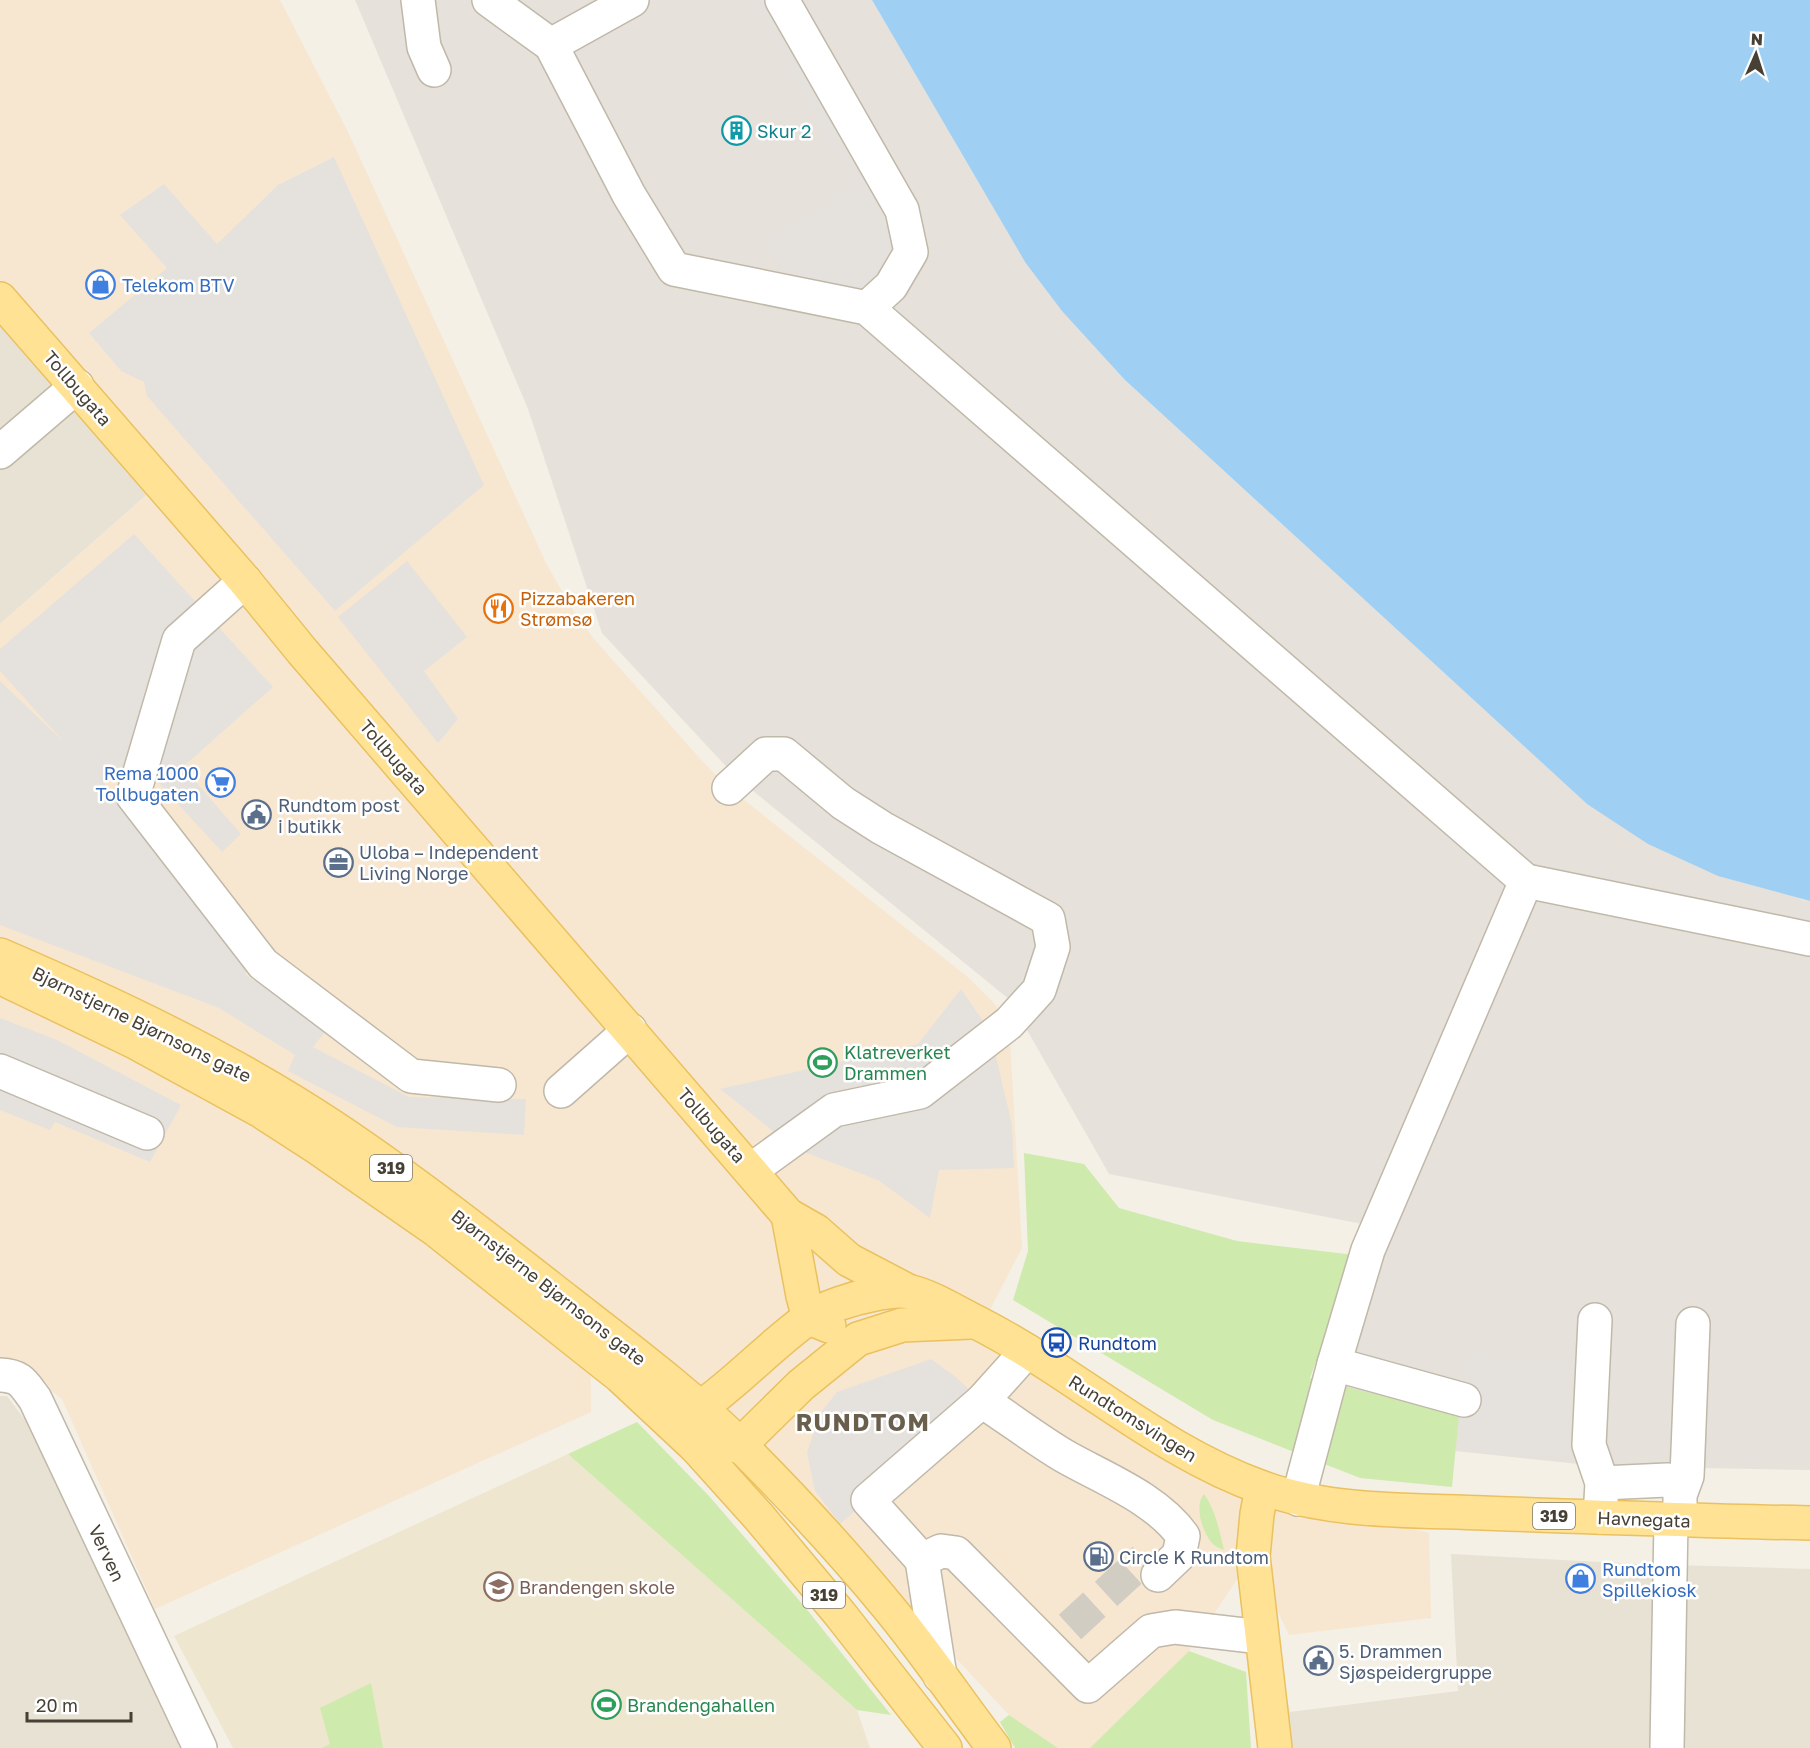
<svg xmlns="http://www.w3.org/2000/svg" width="1810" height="1748" font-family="'Golos Text',sans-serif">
<rect width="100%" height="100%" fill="#f4f0e6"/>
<g fill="#e8e2d4">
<polygon points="0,300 160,483 0,624"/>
<polygon points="0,1396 7,1396 25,1420 184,1748 0,1748"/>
<polygon points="1451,1554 1639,1564 1810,1569 1810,1748 1277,1748 1253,1556 1290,1712 1458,1691"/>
</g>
<polygon fill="#f7e7d0" points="0,0 280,0 348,132 547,565 574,612 594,639 704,763 729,788 969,978 992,1001 1009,1023 1022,1248 982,1325 1262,1488 1429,1533 1431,1618 1289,1635 1252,1557 1189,1651 1090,1748 1058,1748 1009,1715 809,1501 590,1295 591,1412 155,1609 62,1399 21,1367 0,1363 0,624 160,483 0,292"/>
<polygon fill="#e6e1db" points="355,0 872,0 1025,262 1125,380 1587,804 1803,900 1810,901 1810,1470 1598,1466 1314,1436 1362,1224 1109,1174 1010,1000 736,777 602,633 528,409"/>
<polygon fill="#eee6cf" points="568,1454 857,1710 870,1748 233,1748 174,1636"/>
<g fill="#ceeaad">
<polygon points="1024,1153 1084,1164 1119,1208 1237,1241 1355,1255 1310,1378 1459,1415 1452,1487 1360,1478 1213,1420 1013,1300 1028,1251"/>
<polygon points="637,1422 709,1496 804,1606 891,1715 857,1710 568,1454"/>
<path d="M 1204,1494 C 1216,1511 1219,1530 1224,1550 C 1219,1548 1214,1546 1211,1542 C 1202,1530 1194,1506 1204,1494 Z"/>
<polygon points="1189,1651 1246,1672 1251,1748 1090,1748"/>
<polygon points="371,1683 383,1748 322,1748 330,1744 320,1708"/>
<polygon points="1009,1715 1058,1748 1015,1748 1000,1722"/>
</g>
<g fill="#e5e2de">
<polygon points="751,0 804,0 914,199 911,252 867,308 797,294 767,240 855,185"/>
<polygon points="334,157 484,485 335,611 147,396 144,382 121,371 89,333 167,268 120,215 164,184 217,244 278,185"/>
<polygon points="134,534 273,687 183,767 241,834 222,852 135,757 103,782 268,945 245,974 326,1031 313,1047 409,1097 526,1099 524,1135 397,1127 288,1071 295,1055 219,1008 0,925 0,681 63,741 0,671 0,649"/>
<polygon points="407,561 467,637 424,671 458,719 438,743 338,617"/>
<polygon points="961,989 990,1031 1012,1125 1014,1168 939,1170 930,1218 878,1180 796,1149 720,1089 918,1044"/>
<polygon points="0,1018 57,1040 181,1105 150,1162 55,1122 50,1130 0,1110"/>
<polygon points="1467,1354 1568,1364 1564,1457 1460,1450"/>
<polygon points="931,1359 953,1375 982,1401 840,1524 815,1491 807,1453 819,1415 837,1392"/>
</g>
<polygon fill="#9fd0f4" points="872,0 1810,0 1810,901 1718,876 1648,844 1587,804 1125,380 1062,311 1025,262"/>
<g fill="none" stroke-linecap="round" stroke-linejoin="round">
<polyline stroke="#d1cdc3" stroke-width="33" stroke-dasharray="33 16" stroke-linecap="butt" points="1070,1627 1144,1559"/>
<defs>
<g id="minor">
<polyline points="418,0 424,47 434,70"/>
<polyline points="489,0 551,45 629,195 674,269 867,308 1526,881 1810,939"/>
<polyline points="782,0 902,210 911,252 891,286 867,308"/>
<polyline points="551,45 632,0"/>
<polyline points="0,452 77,386"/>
<polyline points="245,581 179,640 133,796 263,964 411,1076 499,1085"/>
<polyline points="729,788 766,754 784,754 843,803 882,828 1048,919 1053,947 1039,990 1009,1023 920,1092 834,1110 751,1170"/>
<polyline points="0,1071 147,1133"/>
<polyline points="561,1091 630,1030"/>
<polyline points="1595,1320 1589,1445 1602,1483 1600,1517"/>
<path d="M 1027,1351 L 982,1401 C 1010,1419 1037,1440 1066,1457 C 1105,1479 1157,1499 1183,1536 L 1179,1555 L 1158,1575"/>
<polyline points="1334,1364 1464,1400"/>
<path d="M 0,1375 C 21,1376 23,1383 35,1399 L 200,1748"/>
<polyline points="982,1401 868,1500 922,1560 941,1551 956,1553 1088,1686 1151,1631 1175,1627 1261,1637"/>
<polyline points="1602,1483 1667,1480 1684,1482"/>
<polyline points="1298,1499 1334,1364 1368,1250 1526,881"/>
<polyline points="1680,1520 1680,1495 1687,1476 1693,1324"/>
<polyline points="922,1560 940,1676"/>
<polyline points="1667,1748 1671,1520"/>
</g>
<g id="major">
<polyline points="0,299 245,581 302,651 788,1215 816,1231 849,1260 910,1292"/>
<path d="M 0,955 C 114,1004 229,1058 333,1127 C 414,1181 490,1241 567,1301 C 626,1347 687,1392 741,1446 C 792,1497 843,1552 889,1608 C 926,1653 959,1702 994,1748"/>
<polyline points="10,982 133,1041 261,1111 318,1148 436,1230 620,1376 696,1447 759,1517 840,1614 945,1748"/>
<polyline points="788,1215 803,1296 809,1318 829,1326"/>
<polyline points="718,1446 740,1445 801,1385 858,1339 902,1325 971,1322"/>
<path d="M 696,1447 L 700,1408 C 738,1381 770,1346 807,1319 C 824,1307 854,1298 875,1294 C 885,1292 900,1290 911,1292 C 930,1296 958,1313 976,1322 C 1075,1372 1158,1451 1263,1488 C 1333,1513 1411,1510 1484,1513 C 1593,1517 1701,1521 1810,1523"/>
<polyline points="1262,1488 1257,1514 1253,1556 1275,1748"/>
</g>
</defs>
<use href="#minor" stroke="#c0b8a8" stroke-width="36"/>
<use href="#major" stroke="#eac15e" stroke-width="36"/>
<use href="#minor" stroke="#fff" stroke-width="33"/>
<use href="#major" stroke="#ffe294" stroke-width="33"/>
</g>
<defs>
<symbol id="building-ring" viewBox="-11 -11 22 22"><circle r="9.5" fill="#fff" stroke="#0f9aa8" stroke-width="1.5"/><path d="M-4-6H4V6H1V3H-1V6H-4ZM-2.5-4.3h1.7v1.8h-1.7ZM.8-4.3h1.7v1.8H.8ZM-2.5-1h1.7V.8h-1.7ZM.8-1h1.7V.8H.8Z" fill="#0f9aa8"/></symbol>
<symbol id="shop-ring" viewBox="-11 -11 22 22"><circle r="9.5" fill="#fff" stroke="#3f7fe0" stroke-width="1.5"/><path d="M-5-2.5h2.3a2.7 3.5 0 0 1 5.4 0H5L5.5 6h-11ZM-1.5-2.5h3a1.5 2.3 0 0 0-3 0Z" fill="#3f7fe0"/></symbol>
<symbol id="restaurant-ring" viewBox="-11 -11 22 22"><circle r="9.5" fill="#fff" stroke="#e8710a" stroke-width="1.5"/><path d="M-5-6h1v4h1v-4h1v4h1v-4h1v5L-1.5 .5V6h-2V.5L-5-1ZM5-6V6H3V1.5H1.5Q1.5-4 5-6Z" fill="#e8710a"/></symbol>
<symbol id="supermarket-ring" viewBox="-11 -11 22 22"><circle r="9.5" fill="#fff" stroke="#3f7fe0" stroke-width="1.5"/><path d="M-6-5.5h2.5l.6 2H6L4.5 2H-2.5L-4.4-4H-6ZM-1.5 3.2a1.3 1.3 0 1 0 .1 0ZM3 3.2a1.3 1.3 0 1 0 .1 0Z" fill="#3f7fe0"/></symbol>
<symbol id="civic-ring" viewBox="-11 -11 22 22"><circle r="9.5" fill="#fff" stroke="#5c6f8a" stroke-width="1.5"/><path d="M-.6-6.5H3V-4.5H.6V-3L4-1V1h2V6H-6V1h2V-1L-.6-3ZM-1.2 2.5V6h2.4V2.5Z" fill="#5c6f8a"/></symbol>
<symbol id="office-ring" viewBox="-11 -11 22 22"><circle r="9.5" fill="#fff" stroke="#5c6f8a" stroke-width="1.5"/><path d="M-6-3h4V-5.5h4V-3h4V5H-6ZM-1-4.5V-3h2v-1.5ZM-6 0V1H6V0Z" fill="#5c6f8a"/></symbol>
<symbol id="stadium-ring" viewBox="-11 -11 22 22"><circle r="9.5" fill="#fff" stroke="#2e9e5b" stroke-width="1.5"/><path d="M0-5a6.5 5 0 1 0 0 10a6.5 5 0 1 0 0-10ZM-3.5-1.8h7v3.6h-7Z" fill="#2e9e5b"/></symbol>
<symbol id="bus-ring" viewBox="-11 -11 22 22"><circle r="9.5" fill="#fff" stroke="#1a4fb4" stroke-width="1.5"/><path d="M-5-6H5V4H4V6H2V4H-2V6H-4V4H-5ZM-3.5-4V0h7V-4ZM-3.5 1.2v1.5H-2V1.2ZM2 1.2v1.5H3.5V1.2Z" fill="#1a4fb4"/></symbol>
<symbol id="fuel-ring" viewBox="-11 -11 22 22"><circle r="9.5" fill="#fff" stroke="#5c6f8a" stroke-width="1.5"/><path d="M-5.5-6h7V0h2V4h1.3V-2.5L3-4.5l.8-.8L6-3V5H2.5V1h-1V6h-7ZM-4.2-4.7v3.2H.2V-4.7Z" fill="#5c6f8a"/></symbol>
<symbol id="school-ring" viewBox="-11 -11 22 22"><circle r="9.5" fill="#fff" stroke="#8d6e63" stroke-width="1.5"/><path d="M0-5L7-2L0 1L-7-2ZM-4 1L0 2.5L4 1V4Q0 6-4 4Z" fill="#8d6e63"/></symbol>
</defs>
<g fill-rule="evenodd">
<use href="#building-ring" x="720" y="114" width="33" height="33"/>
<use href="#shop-ring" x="84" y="268" width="33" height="33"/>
<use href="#restaurant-ring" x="482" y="592" width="33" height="33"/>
<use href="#supermarket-ring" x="204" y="766" width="33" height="33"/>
<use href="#civic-ring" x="240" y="798" width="33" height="33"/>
<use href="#office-ring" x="322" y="846" width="33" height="33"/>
<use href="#stadium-ring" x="806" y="1046" width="33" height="33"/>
<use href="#bus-ring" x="1040" y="1326" width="33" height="33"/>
<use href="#fuel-ring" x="1082" y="1540" width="33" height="33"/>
<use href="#shop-ring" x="1564" y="1562" width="33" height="33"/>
<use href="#school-ring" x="482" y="1570" width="33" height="33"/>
<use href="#civic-ring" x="1302" y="1644" width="33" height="33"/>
<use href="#stadium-ring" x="590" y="1688" width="33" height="33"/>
</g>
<g text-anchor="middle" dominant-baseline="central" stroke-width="5" stroke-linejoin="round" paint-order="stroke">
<g fill="#fff" stroke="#7e7972" stroke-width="1.5">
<rect x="370" y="1155" width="42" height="26" rx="4.5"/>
<rect x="1533" y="1503" width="42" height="26" rx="4.5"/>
<rect x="803" y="1582" width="42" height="26" rx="4.5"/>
</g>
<g font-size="16" font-weight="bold" fill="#474035">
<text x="391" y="1168">319</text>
<text x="1554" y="1516">319</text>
<text x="824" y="1595">319</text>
</g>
<g font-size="18" fill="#0d838f" stroke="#fff" text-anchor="start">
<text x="757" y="131">Skur 2</text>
</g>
<g font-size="18" fill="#366cbe" stroke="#fff" text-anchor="start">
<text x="122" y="285">Telekom BTV</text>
<text x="199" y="773" text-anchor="end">Rema 1000<tspan x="199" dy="21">Tollbugaten</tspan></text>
<text x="1602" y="1569">Rundtom<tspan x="1602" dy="21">Spillekiosk</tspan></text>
</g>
<g font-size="18" fill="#474035" stroke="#fff">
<text transform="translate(78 388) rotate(49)">Tollbugata</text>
<text transform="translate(394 757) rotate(49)">Tollbugata</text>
<text transform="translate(142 1024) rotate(26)">Bjørnstjerne Bjørnsons gate</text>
<text transform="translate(712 1125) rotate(49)">Tollbugata</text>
<text transform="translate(549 1287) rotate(38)">Bjørnstjerne Bjørnsons gate</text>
<text transform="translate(1133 1418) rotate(32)">Rundtomsvingen</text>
<text transform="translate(1644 1519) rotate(2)">Havnegata</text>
<text transform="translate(107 1553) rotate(65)">Verven</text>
</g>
<g font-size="18" fill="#c56008" stroke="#fff" text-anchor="start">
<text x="520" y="598">Pizzabakeren<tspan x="520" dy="21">Strømsø</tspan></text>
</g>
<g font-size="18" fill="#4e5e75" stroke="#fff" text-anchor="start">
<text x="278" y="805">Rundtom post<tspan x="278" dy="21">i butikk</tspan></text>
<text x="359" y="852">Uloba – Independent<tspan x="359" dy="21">Living Norge</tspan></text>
<text x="1119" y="1557">Circle K Rundtom</text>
<text x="1339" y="1651">5. Drammen<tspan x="1339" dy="21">Sjøspeidergruppe</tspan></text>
</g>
<g font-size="18" fill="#27864d" stroke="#fff" text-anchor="start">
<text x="844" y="1052">Klatreverket<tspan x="844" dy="21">Drammen</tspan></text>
<text x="627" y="1705">Brandengahallen</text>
</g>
<g font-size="18" fill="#164399" stroke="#fff" text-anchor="start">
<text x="1078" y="1343">Rundtom</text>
</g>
<g font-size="18" fill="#785e54" stroke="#fff" text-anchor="start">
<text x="519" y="1587">Brandengen skole</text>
</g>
<g font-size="24" font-weight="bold" letter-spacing="1.5" fill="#6a5e4c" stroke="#fff">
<text x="863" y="1421">RUNDTOM</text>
</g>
</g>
<g transform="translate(1756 54) rotate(3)" stroke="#ffffff" stroke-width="4.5" paint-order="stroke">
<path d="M0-4.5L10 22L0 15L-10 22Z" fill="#474035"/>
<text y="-9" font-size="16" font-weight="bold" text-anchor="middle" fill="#474035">N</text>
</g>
<path d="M27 1712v9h104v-9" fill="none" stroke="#474035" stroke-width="3"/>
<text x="36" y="1712" font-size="18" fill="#474035" stroke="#ffffff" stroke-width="4.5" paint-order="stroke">20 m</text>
</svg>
